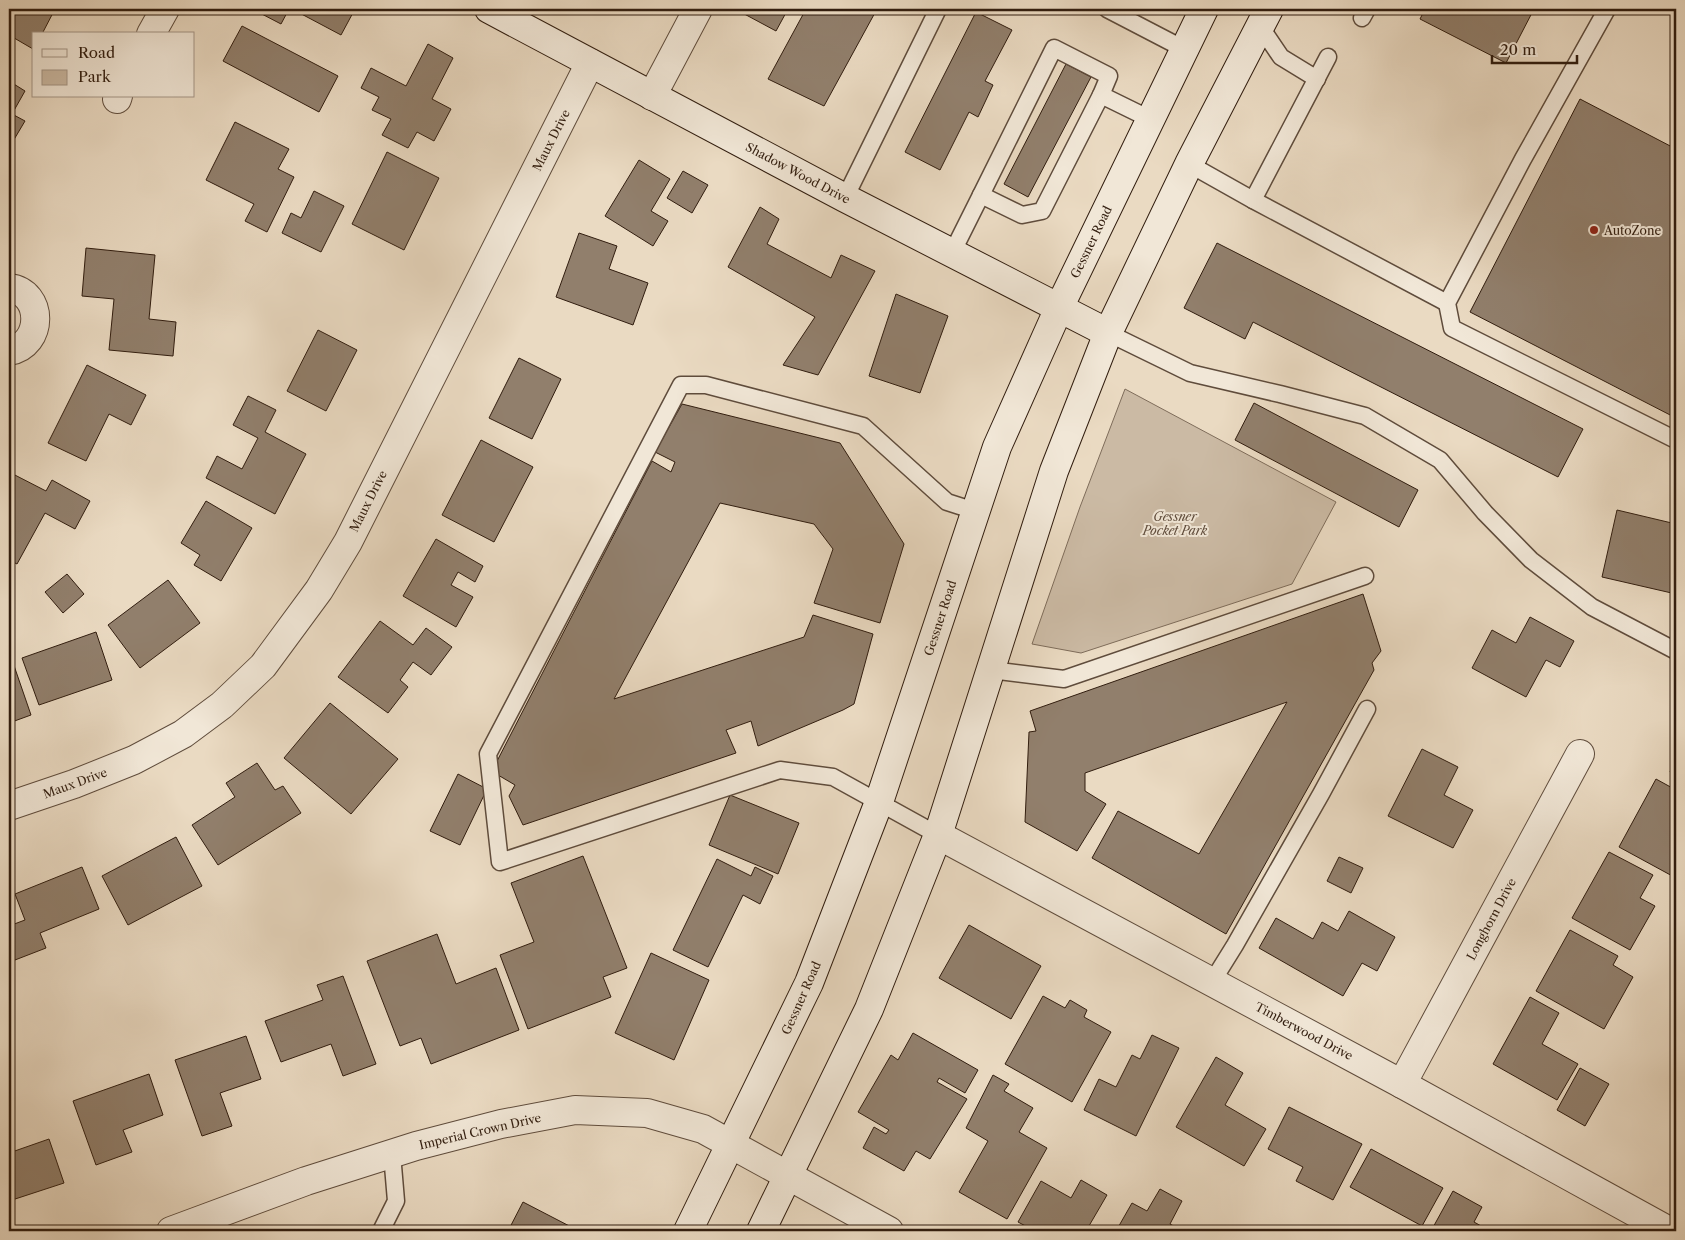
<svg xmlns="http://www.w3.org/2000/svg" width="1685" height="1240" font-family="'Libre Caslon Text',serif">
<rect width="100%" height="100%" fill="#eadac2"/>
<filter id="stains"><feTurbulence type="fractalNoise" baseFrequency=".004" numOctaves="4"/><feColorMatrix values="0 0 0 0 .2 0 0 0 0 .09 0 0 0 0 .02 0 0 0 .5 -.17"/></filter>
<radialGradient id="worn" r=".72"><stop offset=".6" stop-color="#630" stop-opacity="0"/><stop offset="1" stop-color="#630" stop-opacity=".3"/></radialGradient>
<polygon fill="#cbbaa4" stroke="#7e6c5a" points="1125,389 1336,502 1292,584 1081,653 1032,644 1080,507"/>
<g fill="#917f6c" stroke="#311d0f">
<polygon points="11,9 55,9 42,34 34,34 33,49 9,35 9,13"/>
<polygon points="260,9 289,9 281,24 258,12"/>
<polygon points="292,9 355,9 341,35"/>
<polygon points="735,9 788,9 776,31"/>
<polygon points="806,9 877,9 824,106 768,79"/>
<polygon points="1425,9 1534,9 1506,63 1420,19"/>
<polygon points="976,12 1012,30 985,81 993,85 978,117 969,112 940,170 905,152"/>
<polygon points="242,26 338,76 319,112 223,61"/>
<polygon points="428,44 453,58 432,99 451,109 434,141 417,132 408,148 382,135 391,119 372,110 379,97 361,88 371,68 406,86"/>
<polygon points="1066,64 1091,77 1028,197 1004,184"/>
<polygon points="9,81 25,91 12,114 25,121 9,148"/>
<polygon points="1580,99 1676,149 1676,418 1470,312"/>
<polygon points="235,122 289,149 278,169 294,177 267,232 245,221 254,204 206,180"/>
<polygon points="387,152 439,178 404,250 352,224"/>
<polygon points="639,160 670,179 651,211 668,221 653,246 605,216"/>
<polygon points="683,171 708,185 692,213 667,198"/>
<polygon points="314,191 344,206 321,252 282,233 291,213 301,218"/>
<polygon points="760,207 779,219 767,244 831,278 841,255 875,271 818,375 783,365 815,317 728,267"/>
<polygon points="579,233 617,246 609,269 648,283 633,325 556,297"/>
<polygon points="1217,243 1583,429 1558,477 1253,322 1245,339 1184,308"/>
<polygon points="86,248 155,255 149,319 176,322 173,356 109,350 114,299 82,296"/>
<polygon points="896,294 948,316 920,393 869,376"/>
<polygon points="318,330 357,350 326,411 287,391"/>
<polygon points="519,358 561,379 532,439 489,418"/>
<polygon points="87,365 146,395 131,425 109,414 86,461 48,443"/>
<polygon points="248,396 276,410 265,432 306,454 275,514 206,478 217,456 242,469 258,438 233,425"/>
<polygon points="1254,403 1418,490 1399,527 1235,440"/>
<polygon points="682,404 840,443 904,544 880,623 814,603 833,549 814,524 720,503 614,699 804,637 813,615 873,634 854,704 843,710 758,746 751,721 726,730 736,753 523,825 509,796 515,785 498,775 495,765 652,461 671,472 675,462 655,452"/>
<polygon points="481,440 533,467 494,542 442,515"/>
<polygon points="9,472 46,491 52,480 90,501 75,529 45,513 17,564 9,560"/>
<polygon points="206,501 252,528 221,581 194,565 200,555 181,543"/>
<polygon points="1617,510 1676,524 1676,594 1602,577"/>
<polygon points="436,539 483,566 475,582 458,572 451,585 473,597 456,627 403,596"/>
<polygon points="67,574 84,594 63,613 45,592"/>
<polygon points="168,580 200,623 140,668 108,625"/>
<polygon points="1363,594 1381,651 1372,663 1374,670 1226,934 1092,858 1118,811 1199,854 1287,702 1085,773 1085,791 1106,804 1077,851 1025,822 1029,732 1036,731 1030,711"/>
<polygon points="1530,617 1574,641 1560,667 1546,660 1526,697 1472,668 1492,630 1516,643"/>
<polygon points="380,621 413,645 426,628 452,647 431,675 413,662 400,680 408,687 388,713 338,677"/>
<polygon points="96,632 112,680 39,705 22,658"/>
<polygon points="10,654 31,715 9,723 9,655"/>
<polygon points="330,703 398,759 351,814 284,758"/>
<polygon points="1422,749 1458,767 1444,795 1473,810 1453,848 1388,816"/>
<polygon points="1676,760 1676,776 1670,772"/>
<polygon points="257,763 275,790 283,786 301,813 218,865 192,825 235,797 226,783"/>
<polygon points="458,774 487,789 460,845 430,831"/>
<polygon points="1656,779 1676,790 1676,878 1619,847"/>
<polygon points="730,795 799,823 778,874 709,845"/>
<polygon points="176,837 202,886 128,925 102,876"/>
<polygon points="1609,852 1653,875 1640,898 1655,906 1630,950 1572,918"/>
<polygon points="583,856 627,968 603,977 611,997 528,1029 500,955 534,942 511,883"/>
<polygon points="1339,857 1363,868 1351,893 1327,881"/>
<polygon points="717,859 751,876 755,867 773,876 760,904 743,895 708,967 673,950"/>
<polygon points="82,867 99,909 40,933 46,948 15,960 9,945 9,926 25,920 15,894"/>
<polygon points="1349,911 1395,937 1377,971 1362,963 1343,996 1259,948 1276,918 1313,939 1322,922 1338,931"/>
<polygon points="969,925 1041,966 1011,1019 939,978"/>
<polygon points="1570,930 1618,956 1613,965 1633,977 1604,1029 1536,991"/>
<polygon points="437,934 456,984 496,968 519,1030 431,1064 421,1038 400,1046 367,961"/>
<polygon points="651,953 709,980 674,1060 615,1033"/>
<polygon points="343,976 376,1064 343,1076 331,1044 281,1062 265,1021 323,1000 317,985"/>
<polygon points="1043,996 1065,1008 1070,1000 1087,1010 1084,1017 1111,1032 1072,1102 1005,1064"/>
<polygon points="1530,997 1559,1013 1542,1044 1578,1064 1557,1100 1493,1064"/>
<polygon points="913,1033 978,1070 965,1093 939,1078 937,1082 967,1099 930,1159 916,1151 904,1171 863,1148 874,1127 886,1134 889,1130 858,1112 891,1055 898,1060"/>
<polygon points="1152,1035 1179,1048 1136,1136 1084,1110 1099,1079 1116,1087 1132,1055 1140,1059"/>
<polygon points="246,1036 261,1079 220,1093 232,1126 202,1136 175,1060"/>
<polygon points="1216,1057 1243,1073 1225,1105 1266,1129 1244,1166 1176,1127"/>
<polygon points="1580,1068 1609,1084 1585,1126 1557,1110"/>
<polygon points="149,1074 163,1115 123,1130 132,1152 96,1165 73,1101"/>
<polygon points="993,1075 1009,1084 1004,1091 1033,1108 1019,1132 1047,1148 1007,1219 959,1192 988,1141 966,1128"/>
<polygon points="1289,1107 1362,1144 1333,1200 1296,1181 1303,1167 1268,1149"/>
<polygon points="49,1139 64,1183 9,1201 9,1153"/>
<polygon points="1371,1149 1443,1188 1422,1226 1350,1187"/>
<polygon points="1081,1180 1107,1195 1086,1231 1035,1231 1018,1222 1041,1181 1071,1198"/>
<polygon points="1160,1189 1182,1201 1170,1224 1183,1231 1116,1231 1132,1203 1147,1211"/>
<polygon points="1453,1191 1482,1207 1474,1222 1490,1231 1431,1231"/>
<polygon points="523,1202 579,1231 508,1231"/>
</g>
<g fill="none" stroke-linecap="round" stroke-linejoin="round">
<defs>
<g id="lane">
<polyline points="1107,9 1184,49"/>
<polyline points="1607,9 1523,159 1447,303 1452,328 1676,440"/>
<polyline points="1362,18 1367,9"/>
<polyline points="1260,26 1281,57 1317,79"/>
<polyline points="1189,164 1253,200 1447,303"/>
<polyline points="981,195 1054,48 1109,76 1101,95"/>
<polyline points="845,198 938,9"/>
<polyline points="1253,200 1328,57"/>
<polyline points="952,253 981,195 1022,215 1042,211 1101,95 1150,119"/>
<polyline points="1108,333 1190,373 1280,394 1365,416 1440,460 1485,513 1531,560 1592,607 1676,651"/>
<polyline points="991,670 1064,679 1365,576"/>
<polyline points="938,835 833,777 780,770 500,862 488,754 681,385 706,385 863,426 947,502 975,511"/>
<polyline points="1212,982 1235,945 1321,794 1367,709"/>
<polyline points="381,1231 396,1201 392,1154"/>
</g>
<g id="street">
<polyline points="151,34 165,9"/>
<polyline points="652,96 698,9"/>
<polyline points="117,99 118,96"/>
<path d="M 9,288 C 44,292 44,345 9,351"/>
<polyline points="9,806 74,784 134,760 183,734 222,705 263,666 319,590 348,542 590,63"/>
<polyline points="938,835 1402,1084 1669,1231"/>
<polyline points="1402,1084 1580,754"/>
<polyline points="171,1231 306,1181 416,1146 501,1124 575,1110 647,1113 703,1129 889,1231"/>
</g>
<g id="secondary">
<polyline points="489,9 845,198 1108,333"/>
<polyline points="688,1231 809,983 879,802 997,447 1059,308 1204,9"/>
<polyline points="761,1231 869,1009 938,835 1054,471 1108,333 1189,164 1269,9"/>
</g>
</defs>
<use href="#lane" stroke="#5f4c3c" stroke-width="19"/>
<use href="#street" stroke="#5f4c3c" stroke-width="30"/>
<use href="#secondary" stroke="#311d0f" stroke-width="30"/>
<use href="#lane" stroke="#f1e7d7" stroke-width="16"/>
<use href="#street" stroke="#f1e7d7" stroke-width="28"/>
<use href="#secondary" stroke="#f1e7d7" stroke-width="28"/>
</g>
<circle fill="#8f2418" stroke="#f1e7d7" stroke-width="2" cx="1594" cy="230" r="5"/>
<g text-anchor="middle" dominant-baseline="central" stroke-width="4" stroke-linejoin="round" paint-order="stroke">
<g font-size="12" fill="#311d0f" stroke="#f1e7d7">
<text transform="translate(551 140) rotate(-63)">Maux Drive</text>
<text transform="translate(798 173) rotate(28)">Shadow Wood Drive</text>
<text transform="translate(1091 242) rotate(-64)">Gessner Road</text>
<text transform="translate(368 501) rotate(-63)">Maux Drive</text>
<text transform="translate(940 618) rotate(-72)">Gessner Road</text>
<text transform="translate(75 783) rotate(-20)">Maux Drive</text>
<text transform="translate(1491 919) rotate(-62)">Longhorn Drive</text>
<text transform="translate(801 998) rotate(-66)">Gessner Road</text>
<text transform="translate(1304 1031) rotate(28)">Timberwood Drive</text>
<text transform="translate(480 1131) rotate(-13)">Imperial Crown Drive</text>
</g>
<g font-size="12" fill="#311d0f" stroke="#f1e7d7" text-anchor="start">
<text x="1604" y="230">AutoZone</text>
</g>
<g font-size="12" font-style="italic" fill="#5f4c3c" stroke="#f1e7d7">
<text x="1175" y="516">Gessner<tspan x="1175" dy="14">Pocket Park</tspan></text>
</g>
</g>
<rect width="1685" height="1240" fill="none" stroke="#eadac2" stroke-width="30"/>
<rect x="10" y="10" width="1665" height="1220" fill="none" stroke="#311d0f" stroke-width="2.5"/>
<rect x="15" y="15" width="1655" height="1210" fill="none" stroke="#311d0f"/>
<rect x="32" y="32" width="162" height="65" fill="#f1e7d7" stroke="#a49687"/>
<rect x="42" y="49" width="25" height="8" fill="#f1e7d7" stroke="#a49687"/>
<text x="78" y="58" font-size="15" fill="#311d0f">Road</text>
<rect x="42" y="70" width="25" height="15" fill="#cbbaa4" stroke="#a49687"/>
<text x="78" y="82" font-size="15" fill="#311d0f">Park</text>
<path d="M1492 55v8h85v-8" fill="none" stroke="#311d0f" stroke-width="2.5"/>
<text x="1500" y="55" font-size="15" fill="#311d0f" stroke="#f1e7d7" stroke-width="4" paint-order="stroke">20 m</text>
<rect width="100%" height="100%" filter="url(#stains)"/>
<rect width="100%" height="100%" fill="url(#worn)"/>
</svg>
